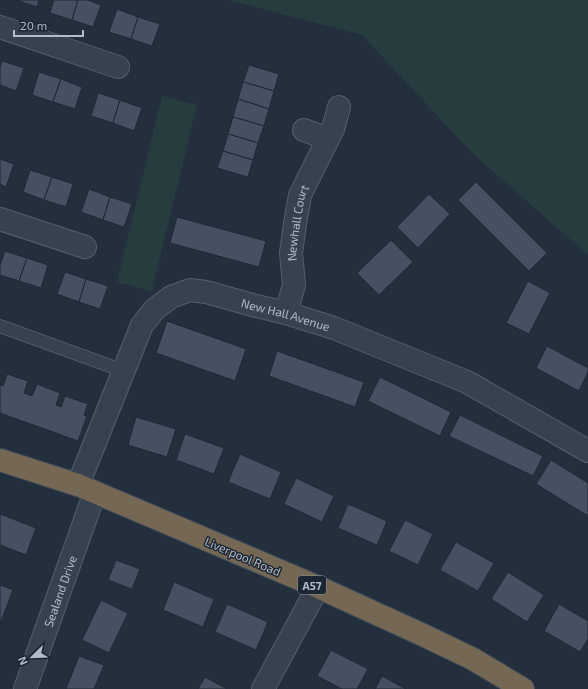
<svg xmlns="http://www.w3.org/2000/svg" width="588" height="689" font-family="'Exo 2',sans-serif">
<rect width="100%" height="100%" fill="#242f3e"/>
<g fill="#263c3f">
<polygon points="228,0 588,0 588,255 472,153 362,35"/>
<polygon points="162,96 197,105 152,291 117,282"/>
</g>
<g fill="#455162" stroke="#1f2835">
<polygon points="16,0 39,0 37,7"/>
<polygon points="54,0 78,0 72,20 50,13"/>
<polygon points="78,0 88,0 101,5 93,27 72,20"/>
<polygon points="117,9 138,17 131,39 109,32"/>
<polygon points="138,17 160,24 152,46 131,39"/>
<polygon points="2,61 24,68 16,91 0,85 0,67"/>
<polygon points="249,65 279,74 274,91 243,82"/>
<polygon points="39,72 61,79 53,102 32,95"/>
<polygon points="61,79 82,87 75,109 53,102"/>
<polygon points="243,82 274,91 269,109 238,99"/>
<polygon points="98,93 120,100 113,123 91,116"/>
<polygon points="238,99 269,109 264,126 233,117"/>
<polygon points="120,100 142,108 134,131 113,123"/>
<polygon points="233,117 264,126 258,143 228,134"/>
<polygon points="228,134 258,143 253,160 223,151"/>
<polygon points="223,151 253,160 248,177 217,168"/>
<polygon points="0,159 14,164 6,187 0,184"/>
<polygon points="30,170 52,177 44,200 23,192"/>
<polygon points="52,177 73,184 66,207 44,200"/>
<polygon points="476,182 547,253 529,271 458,200"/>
<polygon points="89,189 110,197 103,220 81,212"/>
<polygon points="429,194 450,214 418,248 397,227"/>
<polygon points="110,197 132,204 124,227 103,220"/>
<polygon points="177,217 266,241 259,267 170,243"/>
<polygon points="391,240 413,262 379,295 357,273"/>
<polygon points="5,251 27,258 19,281 0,275 0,265"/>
<polygon points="27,258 48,265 41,288 19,281"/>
<polygon points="65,272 86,279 79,302 57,294"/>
<polygon points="86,279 108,286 100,309 79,302"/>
<polygon points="528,281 550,293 529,334 506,323"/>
<polygon points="167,321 246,349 235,381 156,353"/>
<polygon points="547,346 588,368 588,372 579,391 536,368"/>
<polygon points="277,351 364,382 355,407 269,376"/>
<polygon points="7,374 28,381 24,393 32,396 37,384 60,393 56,405 61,407 65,396 88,404 84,415 87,416 78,441 0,413 0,385 3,386"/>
<polygon points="380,377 451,412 440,436 368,401"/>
<polygon points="460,415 543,456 533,476 449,436"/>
<polygon points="136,417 176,429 167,457 128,445"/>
<polygon points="185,434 224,448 214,474 176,460"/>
<polygon points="240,454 281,472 270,499 228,482"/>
<polygon points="551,460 588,483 588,516 536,484"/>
<polygon points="296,478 334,496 322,522 284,504"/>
<polygon points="348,504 387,521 377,545 338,528"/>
<polygon points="0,514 36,528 26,555 0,545"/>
<polygon points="405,520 433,534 418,565 389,551"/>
<polygon points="456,542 494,563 478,591 440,570"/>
<polygon points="116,560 140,569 132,589 108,580"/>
<polygon points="508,572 544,595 527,622 491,599"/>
<polygon points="174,582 214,599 203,627 163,610"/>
<polygon points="0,585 13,590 0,624"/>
<polygon points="101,600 128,613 109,653 82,640"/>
<polygon points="227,604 268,622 256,650 215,632"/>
<polygon points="559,604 588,621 588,639 580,652 544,631"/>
<polygon points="331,650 368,669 357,689 342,689 317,676"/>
<polygon points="79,656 104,665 94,689 66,689"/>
<polygon points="382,676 406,689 375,689"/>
<polygon points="205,677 227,689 198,689"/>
</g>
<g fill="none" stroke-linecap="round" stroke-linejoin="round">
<defs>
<polyline id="lane" points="0,326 124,371"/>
<g id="street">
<polyline points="0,27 118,67"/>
<polyline points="304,130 328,139"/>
<polyline points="0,219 85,247"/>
<path id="s1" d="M 286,313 L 294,285 L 291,253 L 295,224 L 300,195 L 333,129 L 339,107"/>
<path id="s2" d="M 78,485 L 142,325 L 155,309 L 171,297 L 190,290 L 206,292 L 256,306 L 286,313 L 334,328 L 467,382 L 588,451"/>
<path id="s3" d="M 25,689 L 95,492"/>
<polyline points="263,689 318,587"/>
</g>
<polyline id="highway" points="0,460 78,485 318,587 423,635 473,659 523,689"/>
</defs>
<use href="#lane" stroke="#565f6c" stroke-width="14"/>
<use href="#street" stroke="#565f6c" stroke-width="24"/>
<use href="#highway" stroke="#434c59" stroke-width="24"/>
<use href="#lane" stroke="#38414e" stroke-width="12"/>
<use href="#street" stroke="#38414e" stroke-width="22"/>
<use href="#highway" stroke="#746855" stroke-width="22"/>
</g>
<g text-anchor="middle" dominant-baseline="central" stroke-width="3" stroke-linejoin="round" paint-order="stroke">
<rect fill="#1d2633" stroke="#878f9c" stroke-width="1" x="298" y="576" width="28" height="18" rx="3"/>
<g font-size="11" font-weight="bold" fill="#b4bcc9">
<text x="312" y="585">A57</text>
</g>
<g font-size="12" fill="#b4bcc9" stroke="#1d2633">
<text stroke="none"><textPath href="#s1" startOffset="92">Newhall Court</textPath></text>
<text stroke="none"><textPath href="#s2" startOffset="332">New Hall Avenue</textPath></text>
<text transform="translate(243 556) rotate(23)">Liverpool Road</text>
<text stroke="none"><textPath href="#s3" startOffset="104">Sealand Drive</textPath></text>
</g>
</g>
<g transform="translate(32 657) rotate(247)" stroke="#1d2633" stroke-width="3" paint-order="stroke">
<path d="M0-3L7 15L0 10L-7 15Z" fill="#b4bcc9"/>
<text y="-6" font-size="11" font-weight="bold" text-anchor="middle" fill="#b4bcc9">N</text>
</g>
<path d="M14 30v6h69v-6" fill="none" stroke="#b4bcc9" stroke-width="2"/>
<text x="20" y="30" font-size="12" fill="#b4bcc9" stroke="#1d2633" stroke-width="3" paint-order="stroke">20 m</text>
</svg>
